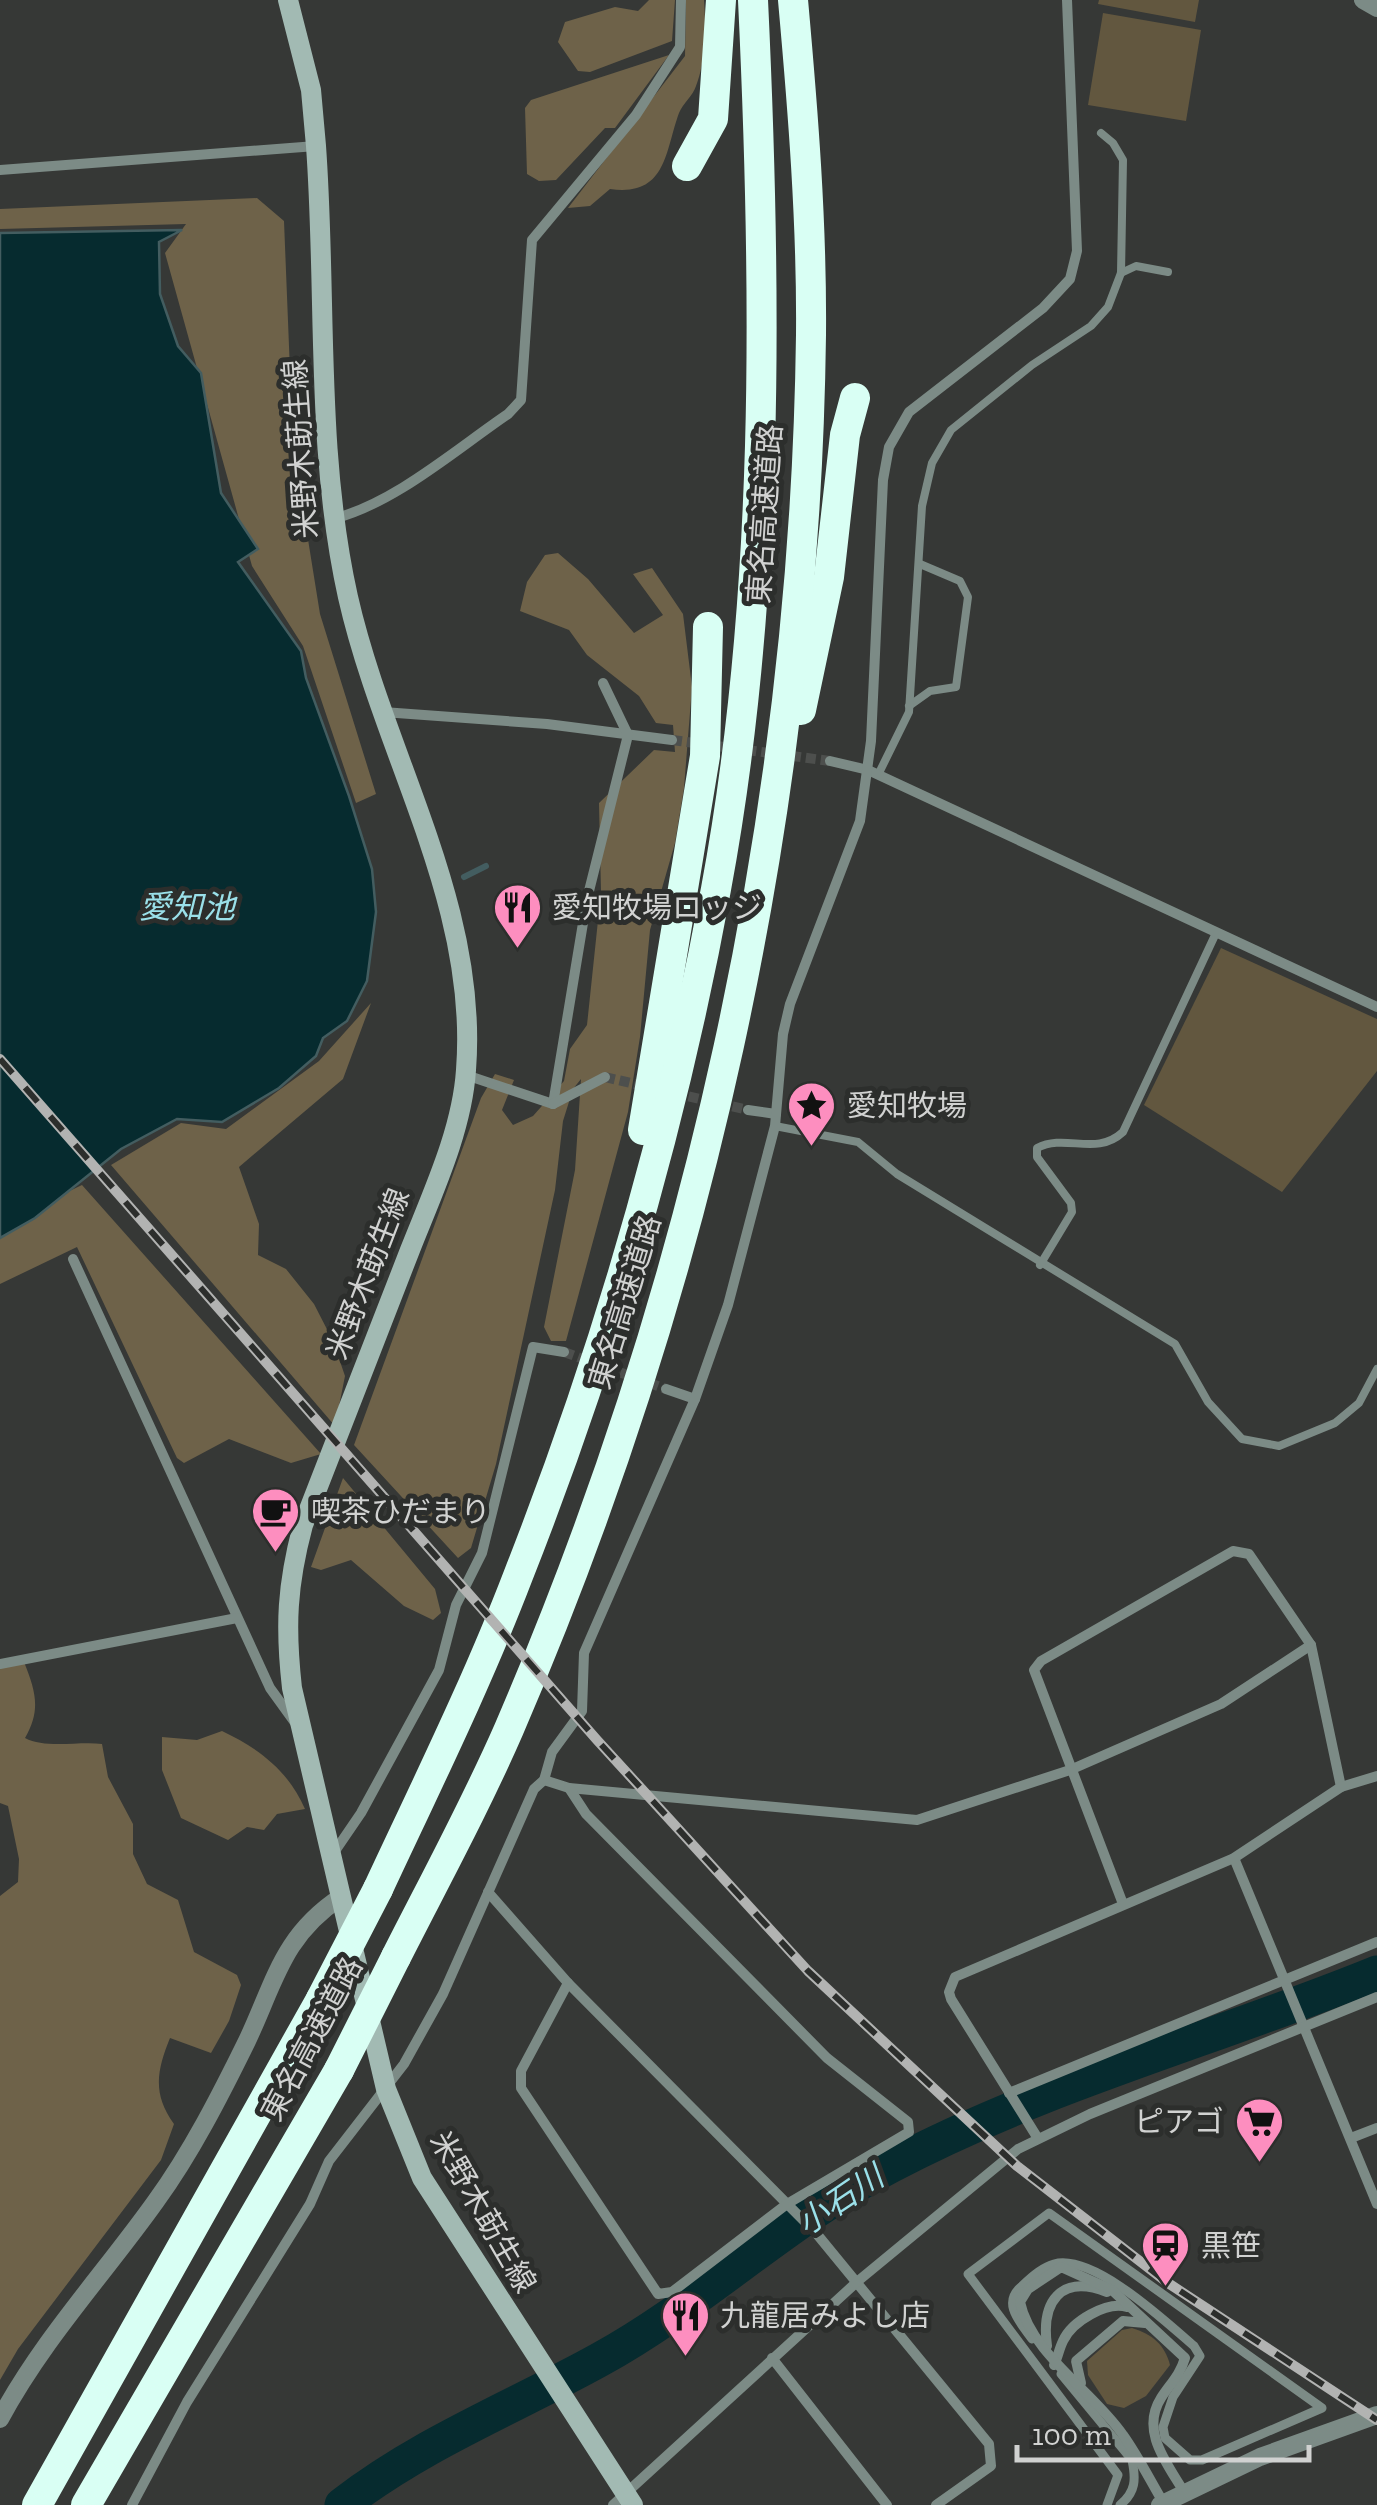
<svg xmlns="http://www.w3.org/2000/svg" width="1377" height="2505" font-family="'Zilla Slab','Noto Sans JP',serif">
<rect width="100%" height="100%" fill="#363836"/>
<g fill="#62573f">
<polygon points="1099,0 1199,0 1195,22 1098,4"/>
<polygon points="1103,13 1201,30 1186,121 1088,105"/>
<polygon points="1221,948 1377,1019 1377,1071 1282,1192 1144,1105"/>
<path d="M 1132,2328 C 1152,2334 1165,2345 1170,2365 L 1146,2396 L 1124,2408 L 1107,2404 L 1088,2375 L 1087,2361 L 1122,2330 Z"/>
</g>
<g fill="#6e6249">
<polygon points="649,0 675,0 672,41 590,72 578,71 558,42 565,22 615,7 638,11"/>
<path d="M 686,0 L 704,0 C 706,27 706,61 696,86 C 693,96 683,103 679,113 C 665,151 667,197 610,189 L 590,206 L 568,208 L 685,56 Z"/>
<polygon points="669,55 615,128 605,128 556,180 539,181 527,174 525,108 531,100"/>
<polygon points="257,198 284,221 293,446 320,614 376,794 356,803 303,646 252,566 165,253 186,224 0,229 0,209"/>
<polygon points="558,553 588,579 634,633 663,615 633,574 652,568 683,614 692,687 684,788 675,843 650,930 640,1037 628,1112 566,1341 551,1341 544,1327 575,1170 581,1079 573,1089 563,1121 555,1190 496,1464 471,1548 458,1558 354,1445 481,1098 495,1074 514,1080 502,1110 513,1125 533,1116 564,1081 570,1049 587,1025 601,892 599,803 654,750 675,752 673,725 656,723 639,696 587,655 569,630 520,611 527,582 545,555"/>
<polygon points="371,1003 343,1079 239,1167 259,1224 258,1255 286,1269 314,1304 333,1341 345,1376 335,1426 111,1165 181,1123 226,1129 319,1061"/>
<polygon points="82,1185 321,1454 291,1463 229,1439 184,1463 177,1458 77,1247 0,1284 0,1224"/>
<polygon points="343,1478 435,1589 441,1613 433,1620 404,1606 351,1560 321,1570 311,1567"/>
<path d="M 24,1662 C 36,1692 41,1710 25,1738 C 45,1749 79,1741 102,1744 L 108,1777 L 133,1824 L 133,1854 L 147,1884 L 178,1900 L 194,1952 L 237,1975 L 241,1985 L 229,2021 L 211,2053 L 170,2038 C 157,2070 152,2094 174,2124 L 161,2160 L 18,2349 L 0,2380 L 0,1896 L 18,1882 L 19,1859 L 8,1806 L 0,1803 L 0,1667 Z"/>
<path d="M 222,1731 C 258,1748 288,1770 305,1809 L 277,1814 L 264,1830 L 247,1827 L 228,1840 L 181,1818 L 162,1770 L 162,1737 L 197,1740 Z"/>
</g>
<polygon fill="#062b2f" stroke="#435d60" stroke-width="2.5" points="182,230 159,242 160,294 178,346 201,373 221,493 258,549 238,562 301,651 306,678 349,796 372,869 376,912 367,981 347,1021 323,1038 316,1056 279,1088 222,1122 177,1119 121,1149 35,1218 0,1238 0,233"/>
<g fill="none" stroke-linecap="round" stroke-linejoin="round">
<polyline stroke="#435d60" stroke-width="6" points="464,877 486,866"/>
<path stroke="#062b2f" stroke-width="35" d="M 342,2505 C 422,2443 512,2408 599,2360 C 701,2304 787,2220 890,2166 C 1045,2084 1215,2039 1377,1973"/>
<g stroke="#4d4f4d" stroke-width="10" stroke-dasharray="10 5" stroke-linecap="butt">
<polyline points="672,740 830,761"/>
<polyline points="605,1077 648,1087"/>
<polyline points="674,1093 748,1110"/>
<polyline points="564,1352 666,1389"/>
</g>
<g stroke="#7c8b86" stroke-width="8">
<polyline points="1121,273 1136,266 1168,272"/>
<polyline points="909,706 930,691 956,687 968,597 960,581 920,564"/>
<polyline points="878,775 909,712 922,506 932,463 951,430 1032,365 1091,326 1108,307 1121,273 1123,160 1113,143 1101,133"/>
<polyline points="775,1126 858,1142 897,1174 1175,1344 1208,1402 1242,1439 1279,1446 1335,1423 1359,1403 1377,1369"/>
<path d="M 1040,1265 L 1072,1212 L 1071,1203 L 1037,1157 L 1037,1148 C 1066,1133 1096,1157 1123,1132 L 1216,933"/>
</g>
<g stroke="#7c8b86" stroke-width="9">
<path d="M 1032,2339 C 1020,2322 1001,2303 1022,2286 C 1030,2278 1043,2267 1054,2264 C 1093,2253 1166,2322 1194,2346 L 1200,2356 L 1173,2397 L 1163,2427 L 1165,2438 L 1190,2460 L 1202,2460 L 1322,2408 L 1049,2213 L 968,2274 L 1118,2475 L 1107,2505"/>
<path d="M 1061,2374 L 1132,2460 C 1136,2479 1136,2492 1120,2505"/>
</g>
<g stroke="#7c8b86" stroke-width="10">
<polyline points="0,170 316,146"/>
<path d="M 333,519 C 395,503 455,450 508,414 L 521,400 L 532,240 L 636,115 L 680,47 L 681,0"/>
<polyline points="383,712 547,724 672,740"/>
<polyline points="830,761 868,770 1377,1007"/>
<polyline points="466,1075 553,1104"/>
<polyline points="553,1104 587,899 628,735 603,683"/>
<polyline points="553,1104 605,1077"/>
<polyline points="748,1110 776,1114"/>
<polyline points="73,1259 270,1688 296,1724"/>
<polyline points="666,1389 695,1399"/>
<polyline points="0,1664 237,1618"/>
<polyline points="544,1780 569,1788 917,1820 1070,1770 1221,1704 1311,1645"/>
<polyline points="333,1854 361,1813 439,1670 456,1605 482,1553 533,1347 564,1352"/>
<polyline points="1234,1858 1377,2204"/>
<polyline points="488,1892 568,1983 816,2233 989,2444 991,2466 936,2505"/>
<polyline points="1123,1904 1034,1670 1041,1661 1233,1551 1249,1554 1311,1645 1341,1787"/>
<polyline points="568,1983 521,2071 521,2088 658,2294 672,2292 787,2204 909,2132 908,2122 827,2058 586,1814 569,1788"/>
<polyline points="1009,2093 1377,1942"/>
<polyline points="1037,2137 951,1999 949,1992 955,1977 1234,1858 1341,1787 1377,1776"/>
<polyline points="1351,2138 1377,2128"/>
<path d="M 1047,2346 C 1041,2302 1060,2274 1107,2292"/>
<polyline points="772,2358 887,2505"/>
<path d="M 1054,2365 C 1058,2357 1059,2349 1063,2341 C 1072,2321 1107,2301 1127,2307"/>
<polyline points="1081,2383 1076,2361 1123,2321 1145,2323"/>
<path d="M 1163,2502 C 1150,2480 1138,2456 1123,2435 C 1094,2392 1031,2354 1020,2302 L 1028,2289 L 1061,2267 L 1112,2290 L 1185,2358 C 1180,2375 1170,2384 1161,2398 C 1140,2431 1167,2463 1184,2492"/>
<polyline points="132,2505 187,2402 310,2204 329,2161 404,2064 443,1994 534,1789 544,1780 552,1752 582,1711 584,1653 695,1399 728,1305 775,1126 783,1034 790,1004 860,821 871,741 883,480 889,447 909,412 1043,308 1070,279 1077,251 1067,0"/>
<polyline points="613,2505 858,2281 1018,2149 1090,2114 1377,1997"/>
</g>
<g stroke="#7c8b86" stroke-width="18">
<polyline points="1363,0 1377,8"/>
<path d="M 0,2419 C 43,2339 104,2274 156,2201 C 191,2153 221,2094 247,2041 C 275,1982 282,1936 341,1897"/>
<polyline points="1160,2505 1260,2457 1377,2415"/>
</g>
<path stroke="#a2bab3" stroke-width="20" d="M 288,0 L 311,90 L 316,146 C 327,297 315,449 348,597 C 384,756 479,903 466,1070 C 462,1131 432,1194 410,1250 C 374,1342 339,1433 303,1525 C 287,1585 285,1626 292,1688 L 386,2089 L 422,2178 L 633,2505"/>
<g stroke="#d9fff4" stroke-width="30">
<polyline points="687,166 713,119 721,0"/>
<polyline points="801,710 829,577 845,435 855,398"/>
<polyline points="643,1130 705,756 708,627"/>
<path d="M 378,1889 C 426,1786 477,1683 518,1576 C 605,1355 673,1123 716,889 C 770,599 767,294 753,0"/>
<path d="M 396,1957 C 434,1882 475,1807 509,1729 C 698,1291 805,813 811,335 C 812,223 803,111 793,0"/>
<polyline points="37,2505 321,1999"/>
<polyline points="86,2505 339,2070"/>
</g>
<defs>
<polyline id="rail" points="0,1059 597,1740 808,1971 1017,2166 1168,2283 1377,2420"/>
</defs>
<use href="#rail" stroke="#b2b3b2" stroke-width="10"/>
<use href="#rail" stroke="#2c2e2c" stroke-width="6" stroke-dasharray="19" stroke-linecap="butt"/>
<g stroke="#d9fff4" stroke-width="30">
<polyline points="321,1999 378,1889"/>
<polyline points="339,2070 396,1957"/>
</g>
</g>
<defs>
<symbol id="restaurant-pin" viewBox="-11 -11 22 30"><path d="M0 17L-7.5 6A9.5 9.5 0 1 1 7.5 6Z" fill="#fd8ebf" stroke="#2c2e2c"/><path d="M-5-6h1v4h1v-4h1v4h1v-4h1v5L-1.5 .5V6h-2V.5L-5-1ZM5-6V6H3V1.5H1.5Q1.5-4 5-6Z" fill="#111"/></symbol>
<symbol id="sight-pin" viewBox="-11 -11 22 30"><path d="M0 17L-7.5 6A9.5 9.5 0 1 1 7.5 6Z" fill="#fd8ebf" stroke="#2c2e2c"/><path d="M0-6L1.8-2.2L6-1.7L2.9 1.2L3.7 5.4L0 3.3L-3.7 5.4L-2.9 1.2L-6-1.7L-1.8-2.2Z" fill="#111"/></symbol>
<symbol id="cafe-pin" viewBox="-11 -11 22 30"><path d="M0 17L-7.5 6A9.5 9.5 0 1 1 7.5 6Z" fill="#fd8ebf" stroke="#2c2e2c"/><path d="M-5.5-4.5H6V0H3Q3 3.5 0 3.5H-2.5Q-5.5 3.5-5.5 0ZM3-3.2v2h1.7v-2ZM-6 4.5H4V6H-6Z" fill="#111"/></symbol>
<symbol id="supermarket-pin" viewBox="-11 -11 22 30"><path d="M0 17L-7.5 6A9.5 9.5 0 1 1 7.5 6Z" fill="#fd8ebf" stroke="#2c2e2c"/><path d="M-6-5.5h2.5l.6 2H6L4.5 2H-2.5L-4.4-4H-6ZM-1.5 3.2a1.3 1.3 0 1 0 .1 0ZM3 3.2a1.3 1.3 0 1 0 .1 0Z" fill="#111"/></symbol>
<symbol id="station-pin" viewBox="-11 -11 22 30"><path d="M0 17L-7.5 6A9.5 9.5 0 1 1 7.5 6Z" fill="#fd8ebf" stroke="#2c2e2c"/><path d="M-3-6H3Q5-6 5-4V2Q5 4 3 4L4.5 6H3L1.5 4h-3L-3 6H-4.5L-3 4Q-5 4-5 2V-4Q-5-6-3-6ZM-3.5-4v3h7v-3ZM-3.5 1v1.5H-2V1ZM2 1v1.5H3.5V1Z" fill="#111"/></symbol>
</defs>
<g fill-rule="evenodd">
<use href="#restaurant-pin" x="490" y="880" width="55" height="75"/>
<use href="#sight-pin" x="784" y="1078" width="55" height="75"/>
<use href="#cafe-pin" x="248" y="1484" width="55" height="75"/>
<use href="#supermarket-pin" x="1232" y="2094" width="55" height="75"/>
<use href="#station-pin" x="1138" y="2218" width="55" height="75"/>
<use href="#restaurant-pin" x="658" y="2288" width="55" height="75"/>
</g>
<g text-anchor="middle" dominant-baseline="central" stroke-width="10" stroke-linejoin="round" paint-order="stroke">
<g font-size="30" fill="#d1d2d1" stroke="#2c2e2c">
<text transform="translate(301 449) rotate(-94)">米野木莇生線</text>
<text transform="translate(765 514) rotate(-86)">東名高速道路</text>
<text transform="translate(368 1274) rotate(-69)">米野木莇生線</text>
<text transform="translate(625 1302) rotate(-73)">東名高速道路</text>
<text transform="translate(312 2039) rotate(-62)">東名高速道路</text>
<text transform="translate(483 2212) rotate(60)">米野木莇生線</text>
</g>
<g font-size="30" fill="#d1d2d1" stroke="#2c2e2c" text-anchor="start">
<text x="552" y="908">愛知牧場ロッジ</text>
<text x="847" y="1106">愛知牧場</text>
<text x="311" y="1512">喫茶ひだまり</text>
<text x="1224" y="2122" text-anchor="end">ピアゴ</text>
<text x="1201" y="2246">黒笹</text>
<text x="720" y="2316">九龍居みよし店</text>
</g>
<g font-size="32" font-style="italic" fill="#9ae0e9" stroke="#2c2e2c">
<text x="187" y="907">愛知池</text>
<text transform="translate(840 2200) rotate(-34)">小石川</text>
</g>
</g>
<path d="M1017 2445v15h292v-15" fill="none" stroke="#d1d2d1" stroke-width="5"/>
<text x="1032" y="2445" font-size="30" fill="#d1d2d1" stroke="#2c2e2c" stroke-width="8" paint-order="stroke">100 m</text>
</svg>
